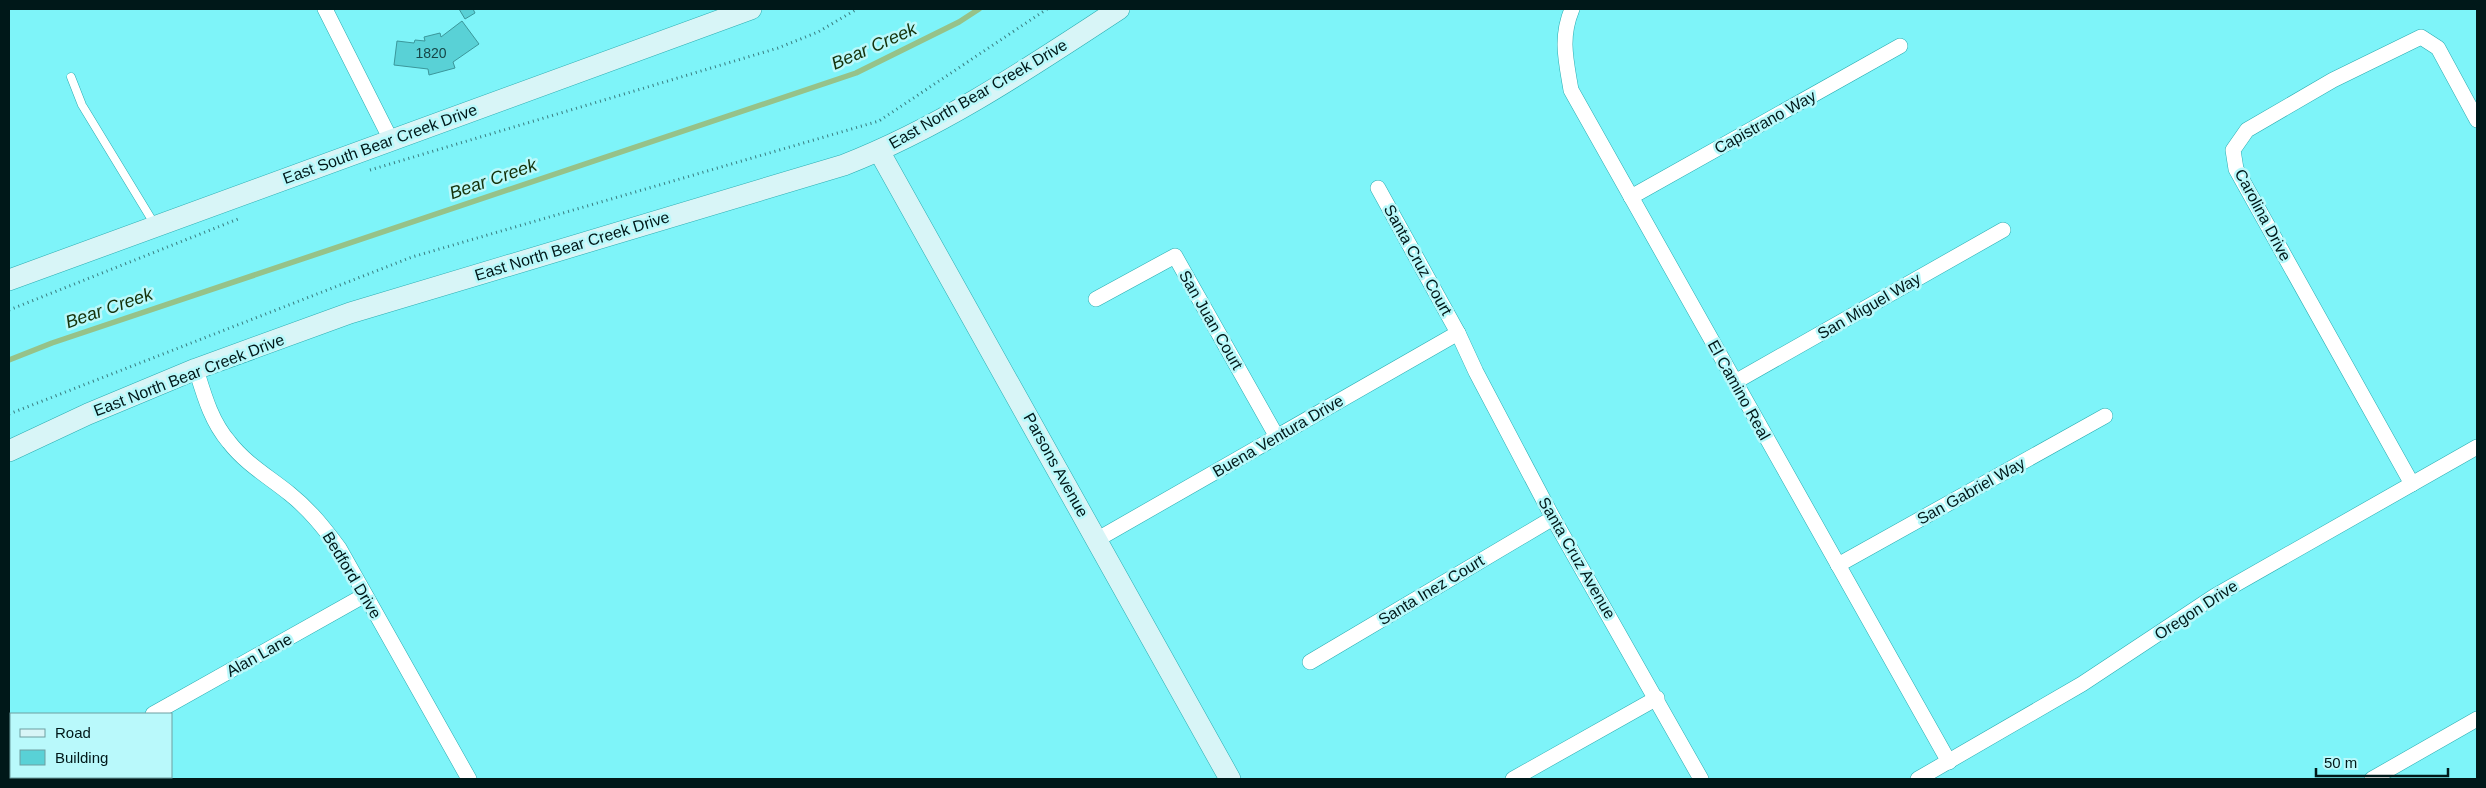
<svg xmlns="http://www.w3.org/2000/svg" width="2486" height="788" font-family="Helvetica,sans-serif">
<rect width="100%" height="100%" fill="#7ef4f9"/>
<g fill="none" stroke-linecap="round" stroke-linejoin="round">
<polyline stroke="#96c289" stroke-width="5.5" points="9,360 52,343 856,73 959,22 979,9"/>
</g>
<g fill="#59d1d6" stroke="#3b979b">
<polygon points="459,9 473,9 475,13 465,19"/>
<polygon points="462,21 479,44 453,62 455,68 429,75 428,69 394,65 397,41 414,43 415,40 425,41 424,37 440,33 441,37"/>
</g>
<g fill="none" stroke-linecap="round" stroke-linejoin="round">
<defs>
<polyline id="lane" points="71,77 82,105 155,225"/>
<g id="street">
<polyline points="325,9 391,140"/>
<path d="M 1572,9 C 1560,38 1566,60 1571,90 L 1949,762"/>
<polyline points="1378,188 1458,333 1476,372 1553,518 1701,779"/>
<polyline points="1631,197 1900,46"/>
<polyline points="1096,299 1175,256 1277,437"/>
<path d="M 196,369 C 204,395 211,421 229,442 C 246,464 269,477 290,494 C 310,510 324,528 339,548 L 469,779"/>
<polyline points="1735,382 2003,230"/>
<polyline points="2412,484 2236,169 2233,150 2247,130 2333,80 2421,37 2438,48 2477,120"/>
<polyline points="1098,539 1458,333"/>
<polyline points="1838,565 2105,416"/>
<polyline points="1310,662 1553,518"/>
<polyline points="153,714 365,595"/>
<polyline points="1513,779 1657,698"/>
<polyline points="1918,779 2082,684 2215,596 2477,447"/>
<polyline points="2372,779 2477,719"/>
</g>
<g id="secondary">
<polyline points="879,151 1230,779"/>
<polyline points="9,280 751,9"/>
<path d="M 9,451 L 88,414 L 196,369 L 350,313 L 844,165 C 942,127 1032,66 1119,9"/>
</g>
</defs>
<use href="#lane" stroke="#29acb1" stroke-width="9"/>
<use href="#street" stroke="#29acb1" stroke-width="16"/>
<use href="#secondary" stroke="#29acb1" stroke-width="22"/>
<g stroke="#397c7f" stroke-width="3" stroke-dasharray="1 4" stroke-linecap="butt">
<polyline points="370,170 778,48 818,32 857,9"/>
<polyline points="9,310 238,219"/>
<polyline points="9,414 412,257 879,121 1047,9"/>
</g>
<use href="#lane" stroke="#fff" stroke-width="8"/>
<use href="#street" stroke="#fff" stroke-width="15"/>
<use href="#secondary" stroke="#d8f5f7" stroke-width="21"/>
</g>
<g text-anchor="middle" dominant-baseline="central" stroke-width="5" stroke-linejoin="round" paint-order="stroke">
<g font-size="14" fill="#164648">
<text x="431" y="53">1820</text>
</g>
<g font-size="16" fill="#001819" stroke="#b9f9fb">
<text transform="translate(978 94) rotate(-30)">East North Bear Creek Drive</text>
<text transform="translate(1765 122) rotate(-29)">Capistrano Way</text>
<text transform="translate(380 144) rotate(-20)">East South Bear Creek Drive</text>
<text transform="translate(2263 215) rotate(62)">Carolina Drive</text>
<text transform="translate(572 246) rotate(-17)">East North Bear Creek Drive</text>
<text transform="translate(1418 260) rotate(61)">Santa Cruz Court</text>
<text transform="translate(1869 306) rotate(-30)">San Miguel Way</text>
<text transform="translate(1211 320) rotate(60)">San Juan Court</text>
<text transform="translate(189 375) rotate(-21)">East North Bear Creek Drive</text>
<text transform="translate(1739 390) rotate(61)">El Camino Real</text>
<text transform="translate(1278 436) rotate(-30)">Buena Ventura Drive</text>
<text transform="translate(1056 465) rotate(61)">Parsons Avenue</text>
<text transform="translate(1971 491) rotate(-29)">San Gabriel Way</text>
<text transform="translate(1577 558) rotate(60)">Santa Cruz Avenue</text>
<text transform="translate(352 575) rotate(59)">Bedford Drive</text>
<text transform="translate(1431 590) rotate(-31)">Santa Inez Court</text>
<text transform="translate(2196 610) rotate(-33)">Oregon Drive</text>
<text transform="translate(259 655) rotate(-29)">Alan Lane</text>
</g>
<g font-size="18" font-style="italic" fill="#14310a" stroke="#b9f9fb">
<text transform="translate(874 46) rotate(-24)">Bear Creek</text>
<text transform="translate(493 179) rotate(-19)">Bear Creek</text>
<text transform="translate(109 308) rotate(-19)">Bear Creek</text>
</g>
</g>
<rect width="2486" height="788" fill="none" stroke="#001819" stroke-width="20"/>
<rect x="10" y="713" width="162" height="65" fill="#b9f9fb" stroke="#6f9fa1"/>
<rect x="20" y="729" width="25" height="8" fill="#d8f5f7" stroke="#6f9fa1"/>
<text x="55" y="738" font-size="15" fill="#001819">Road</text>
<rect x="20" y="750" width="25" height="15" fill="#59d1d6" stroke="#6f9fa1"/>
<text x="55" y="763" font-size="15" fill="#001819">Building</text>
<path d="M2316 768v8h132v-8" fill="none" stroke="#001819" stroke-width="2.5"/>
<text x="2324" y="768" font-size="15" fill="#001819" stroke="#b9f9fb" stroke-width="4" paint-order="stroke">50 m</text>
</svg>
